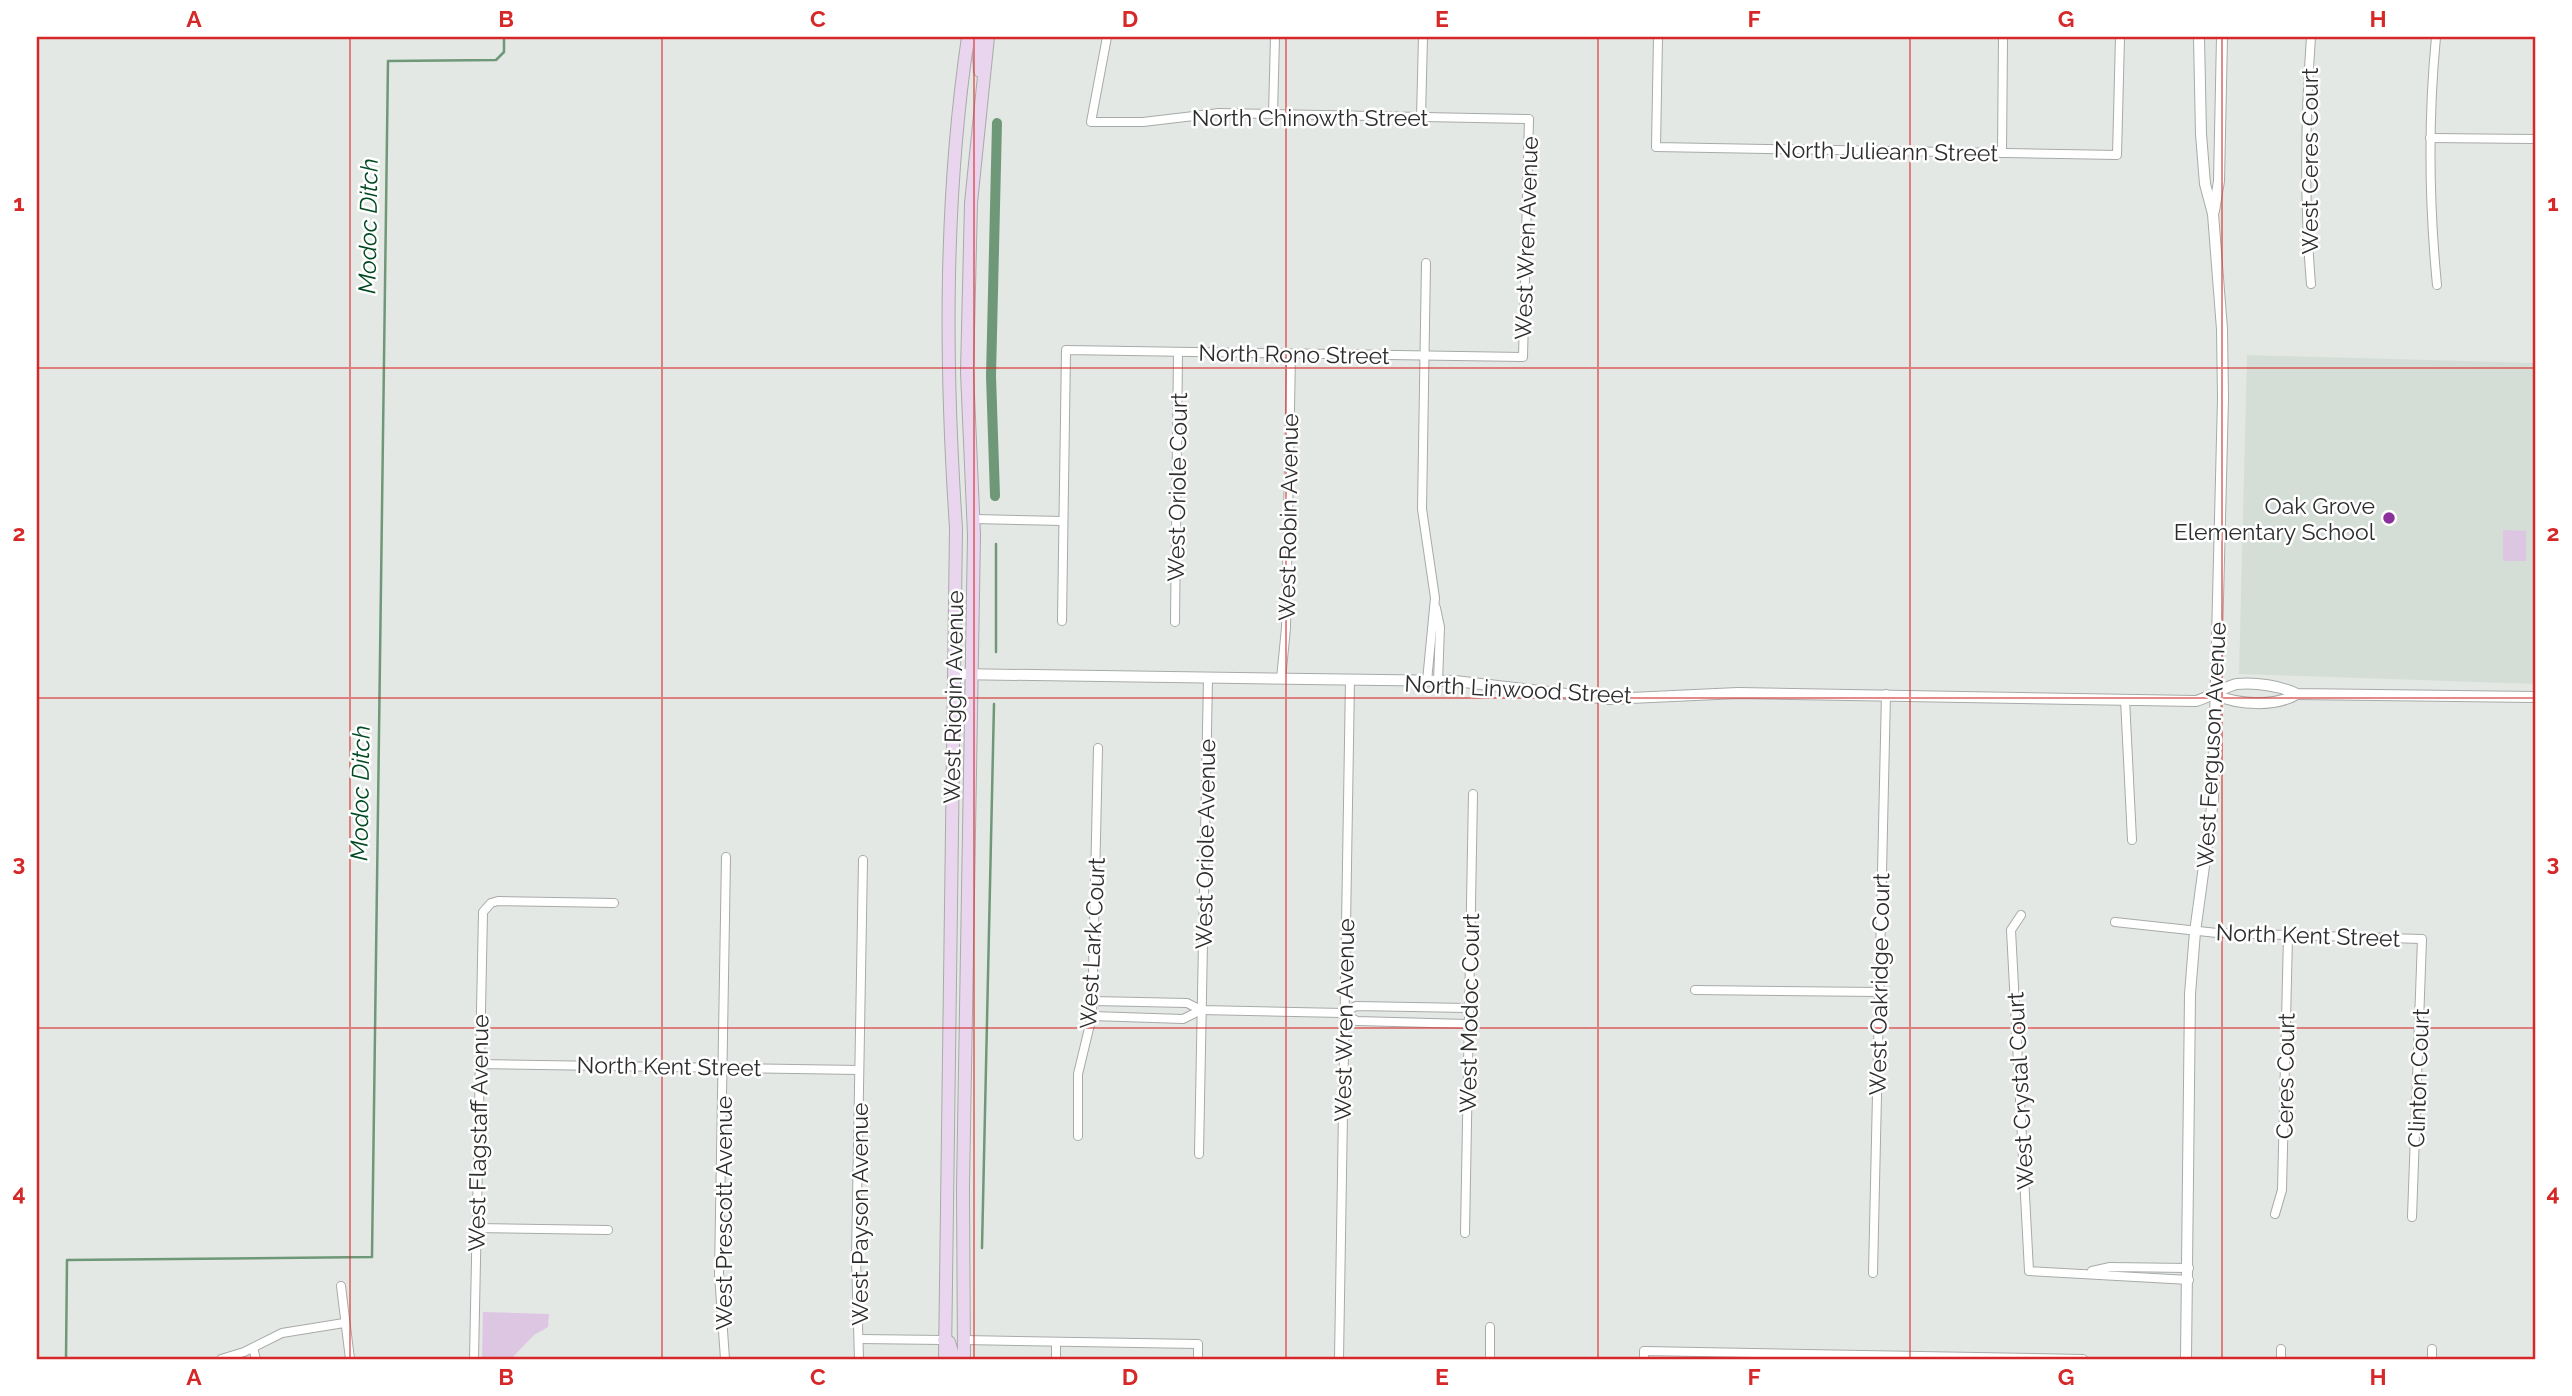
<svg xmlns="http://www.w3.org/2000/svg" width="2572" height="1396" font-family="Raleway,sans-serif">
<rect width="100%" height="100%" fill="#e4e8e5"/>
<polygon fill="#d4ded6" points="2247,355 2535,363 2535,684 2239,674"/>
<g fill="#ddc6e1">
<polygon points="2503,530 2526,531 2526,561 2503,561"/>
<polygon points="483,1312 549,1314 548,1327 534,1335 511,1359 482,1359"/>
</g>
<g fill="none" stroke-linecap="round" stroke-linejoin="round">
<g stroke="#6f9879" stroke-width="2.5">
<polyline points="996,652 996,544"/>
<polyline points="982,1248 994,704"/>
<polyline points="66,1359 67,1260 372,1257 388,61 496,60 504,52 504,37"/>
</g>
<polyline stroke="#6f9879" stroke-width="10" points="995,496 991,376 997,123"/>
<defs>
<g id="minor">
<polyline points="1658,37 1656,147 2117,155 2120,37"/>
<path d="M 2311,37 C 2305,120 2304,201 2311,284"/>
<path d="M 2436,37 C 2428,120 2429,203 2437,285"/>
<polyline points="1273,114 1275,37"/>
<polyline points="1421,117 1423,37"/>
<polyline points="2430,138 2535,139"/>
<polyline points="2002,153 2003,37"/>
<polyline points="1426,263 1422,509 1435,598 1427,681"/>
<polyline points="974,519 1063,521"/>
<polyline points="1436,608 1440,627 1438,682"/>
<polyline points="1062,621 1066,350 1523,357 1529,119 1219,113 1143,122 1091,122 1107,37"/>
<polyline points="1175,622 1178,352"/>
<polyline points="1281,679 1286,628 1291,354"/>
<polyline points="2125,699 2132,840"/>
<polyline points="2021,915 2011,930 2029,1271 2189,1280"/>
<polyline points="2115,922 2217,933 2422,939 2412,1217"/>
<polyline points="1695,990 1879,992"/>
<polyline points="1093,1001 1187,1003 1201,1010 1343,1013 1357,1021 1468,1024"/>
<polyline points="1343,1013 1356,1006 1468,1008"/>
<polyline points="1092,1016 1183,1019 1201,1010"/>
<polyline points="479,1064 859,1070"/>
<polyline points="1078,1136 1078,1074 1092,1016 1098,748"/>
<polyline points="1199,1154 1208,678"/>
<polyline points="2275,1214 2282,1190 2288,936"/>
<polyline points="476,1228 608,1230"/>
<polyline points="1465,1233 1473,794"/>
<polyline points="2092,1271 2110,1267 2189,1268"/>
<polyline points="1873,1273 1886,694"/>
<polyline points="341,1286 350,1359"/>
<polyline points="859,1339 944,1340"/>
<polyline points="964,1340 1198,1344 1198,1359"/>
<polyline points="253,1348 256,1359"/>
<polyline points="221,1359 244,1352 282,1333 344,1323"/>
<polyline points="474,1359 483,912 491,903 498,901 614,903"/>
<polyline points="725,1359 719,1274 726,857"/>
<polyline points="859,1359 856,1259 863,860"/>
<polyline points="1056,1359 1056,1342"/>
<polyline points="1339,1359 1350,680"/>
<polyline points="1490,1359 1490,1327"/>
<polyline points="1644,1359 1644,1351 2083,1359"/>
<polyline points="2281,1359 2281,1349"/>
<polyline points="2432,1359 2432,1349"/>
</g>
<g id="tertiary">
<polyline points="2214,211 2219,181 2222,37"/>
<path d="M 954,674 L 1455,681 L 1609,699 L 1738,693 L 2196,701 C 2208,698 2228,685 2237,684 C 2255,682 2281,686 2297,694 L 2535,697"/>
<path d="M 2216,695 C 2239,705 2275,707 2297,694"/>
<polyline points="2186,1359 2190,994 2195,932 2213,800 2223,398 2222,329 2213,214 2205,184 2201,134 2199,37"/>
</g>
<g id="secondary">
<polyline points="978,37 980,71"/>
<polyline points="944,1340 949,1342 954,1359"/>
<path d="M 945,1359 L 956,528 C 945,364 944,200 968,37"/>
<polyline points="964,1359 963,1188 974,535 967,372 971,203 988,37"/>
</g>
</defs>
<use href="#minor" stroke="#a7aba7" stroke-width="10"/>
<use href="#tertiary" stroke="#a7aba7" stroke-width="12"/>
<use href="#secondary" stroke="#a7aba7" stroke-width="14"/>
<use href="#minor" stroke="#fff" stroke-width="8"/>
<use href="#tertiary" stroke="#fff" stroke-width="10"/>
<use href="#secondary" stroke="#ead5ef" stroke-width="12"/>
</g>
<path fill="none" stroke="#d62828" stroke-width="2" stroke-opacity="0.55" d="M 350,37 L 350,1359M 662,37 L 662,1359M 974,37 L 974,1359M 1286,37 L 1286,1359M 1598,37 L 1598,1359M 1910,37 L 1910,1359M 2222,37 L 2222,1359M 37,368 L 2535,368M 37,698 L 2535,698M 37,1028 L 2535,1028"/>
<circle fill="#8a319c" stroke="#fff" stroke-width="2.5" cx="2389" cy="518" r="7"/>
<g text-anchor="middle" dominant-baseline="central" stroke-width="5" stroke-linejoin="round" paint-order="stroke">
<g font-size="23" fill="#2c2d2c" stroke="#fff">
<text x="1310" y="117">North Chinowth Street</text>
<text transform="translate(1886 151) rotate(1)">North Julieann Street</text>
<text transform="translate(2309 161) rotate(-90)">West Ceres Court</text>
<text transform="translate(1526 238) rotate(-88)">West Wren Avenue</text>
<text transform="translate(1294 354) rotate(1)">North Rono Street</text>
<text transform="translate(1177 487) rotate(-89)">West Oriole Court</text>
<text transform="translate(1288 517) rotate(-89)">West Robin Avenue</text>
<text transform="translate(1518 689) rotate(3)">North Linwood Street</text>
<text transform="translate(953 697) rotate(-89)">West Riggin Avenue</text>
<text transform="translate(2211 745) rotate(-87)">West Ferguson Avenue</text>
<text transform="translate(1205 844) rotate(-89)">West Oriole Avenue</text>
<text transform="translate(2308 935) rotate(2)">North Kent Street</text>
<text transform="translate(1092 943) rotate(-87)">West Lark Court</text>
<text transform="translate(1879 984) rotate(-89)">West Oakridge Court</text>
<text transform="translate(1469 1013) rotate(-89)">West Modoc Court</text>
<text transform="translate(1344 1020) rotate(-89)">West Wren Avenue</text>
<text transform="translate(669 1066) rotate(1)">North Kent Street</text>
<text transform="translate(2285 1076) rotate(-89)">Ceres Court</text>
<text transform="translate(2418 1078) rotate(-88)">Clinton Court</text>
<text transform="translate(2020 1091) rotate(-93)">West Crystal Court</text>
<text transform="translate(478 1133) rotate(-89)">West Flagstaff Avenue</text>
<text transform="translate(723 1213) rotate(-90)">West Prescott Avenue</text>
<text transform="translate(859 1214) rotate(-90)">West Payson Avenue</text>
</g>
<g font-size="23" fill="#2c2d2c" stroke="#fff" text-anchor="end">
<text x="2375" y="505">Oak Grove<tspan x="2375" dy="26">Elementary School</tspan></text>
</g>
<g font-size="24" font-style="italic" fill="#014a22" stroke="#fff">
<text transform="translate(368 226) rotate(-89)">Modoc Ditch</text>
<text transform="translate(360 793) rotate(-89)">Modoc Ditch</text>
</g>
</g>
<rect width="2572" height="1396" fill="none" stroke="#ffffff" stroke-width="77"/>
<rect x="38" y="38" width="2496" height="1320" fill="none" stroke="#d62828" stroke-width="2.5"/>
<g font-size="23" text-anchor="middle" font-weight="bold" fill="#d62828">
<text x="194" y="27">A</text>
<text x="506" y="27">B</text>
<text x="818" y="27">C</text>
<text x="1130" y="27">D</text>
<text x="1442" y="27">E</text>
<text x="1754" y="27">F</text>
<text x="2066" y="27">G</text>
<text x="2378" y="27">H</text>
<text x="19" y="211">1</text>
<text x="2553" y="211">1</text>
<text x="19" y="541">2</text>
<text x="2553" y="541">2</text>
<text x="19" y="871">3</text>
<text x="2553" y="871">3</text>
<text x="19" y="1201">4</text>
<text x="2553" y="1201">4</text>
<text x="194" y="1385">A</text>
<text x="506" y="1385">B</text>
<text x="818" y="1385">C</text>
<text x="1130" y="1385">D</text>
<text x="1442" y="1385">E</text>
<text x="1754" y="1385">F</text>
<text x="2066" y="1385">G</text>
<text x="2378" y="1385">H</text>
</g>
</svg>
